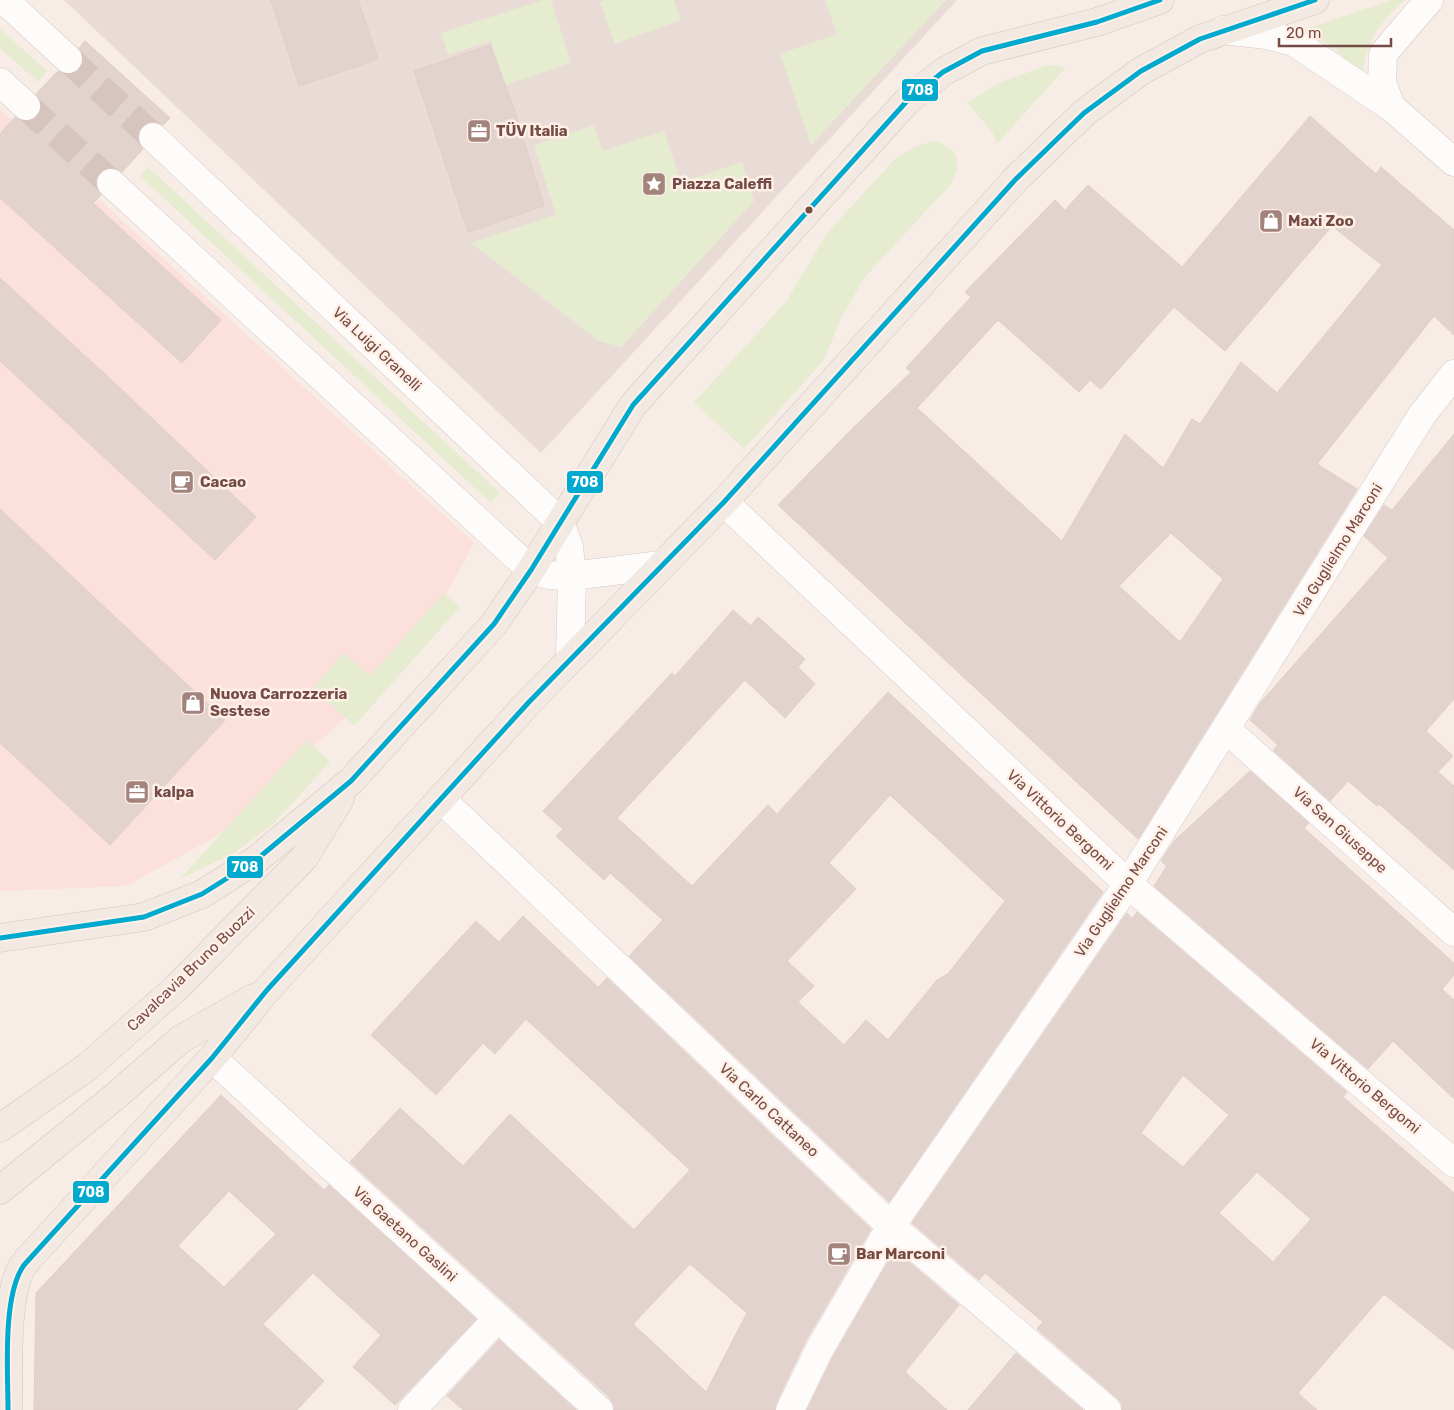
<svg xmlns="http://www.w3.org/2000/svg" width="1454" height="1410" font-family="Rubik,sans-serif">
<rect width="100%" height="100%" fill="#f7ece6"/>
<polygon fill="#fbe0db" points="0,109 474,543 413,655 217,836 126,886 0,891"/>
<polygon fill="#e9dcd7" points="64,0 957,0 541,453"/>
<g fill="#e6eccf">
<polygon points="543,0 551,0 571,63 505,85 491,41 448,55 441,33"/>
<polygon points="606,0 674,0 681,20 615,44 600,2"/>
<polygon points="825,0 946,0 811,145 780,54 837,34"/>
<path d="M 1392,0 L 1405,0 C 1375,27 1369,37 1361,77 L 1334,47 L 1305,30 L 1311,27 Z"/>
<polygon points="0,29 47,71 38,82 0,48"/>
<polygon points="1049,65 1066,67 997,144 993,133 967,102 1001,82"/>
<polygon points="594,125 603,151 664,131 681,182 742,162 754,201 621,347 599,341 471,243 556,215 534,145"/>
<path d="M 936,141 C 960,149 962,164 950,185 L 864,278 L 840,320 L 824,360 L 744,449 L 694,402 L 786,302 L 828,232 L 896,158 L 917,146 Z"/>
<polygon points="148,167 500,493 491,503 140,176"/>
<polygon points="444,593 460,607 354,726 313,688 344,653 370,676"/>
<polygon points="307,740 330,762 274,823 234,853 180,879"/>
</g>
<g fill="#e3d3ce" stroke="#e0cec8" fill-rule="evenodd">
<polygon points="271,0 358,0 378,59 299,86"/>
<polygon points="85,41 170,118 163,125 157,122 149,122 141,127 138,134 138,141 143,149 122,172 115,168 107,168 99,173 96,179 96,187 101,195 93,203 221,320 182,363 0,198 0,134 15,117 22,121 30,121 38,116 41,110 41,102 36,94 58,71 64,74 72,74 80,69 83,63 83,55 79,48"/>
<polygon points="490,45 513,106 544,206 468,232 414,71"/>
<path d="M 1310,116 L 1376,174 L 1381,167 L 1454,230 L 1454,335 L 1434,316 L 1317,464 L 1357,489 L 1138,839 L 778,505 L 852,429 L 911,372 L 906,368 L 971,297 L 965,292 L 1055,200 L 1065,210 L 1088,185 L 1182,267 ZM 1332,226 L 1382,265 L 1277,393 L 1241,362 L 1200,424 L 1192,419 L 1163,468 L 1125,434 L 1062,541 L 917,408 L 998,320 L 1079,392 L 1090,380 L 1101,389 L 1174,307 L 1225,351 ZM 1171,533 L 1223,579 L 1180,642 L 1119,586 Z"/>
<polygon points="0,278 118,386 256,517 215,560 0,361"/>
<polygon points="1454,434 1454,699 1426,731 1453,756 1438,772 1454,786 1454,870 1379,804 1377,806 1348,781 1330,801 1273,750 1278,745 1250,720 1260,703 1388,558 1364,536 1384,505 1392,510"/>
<polygon points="0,509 225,720 110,845 0,743"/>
<path d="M 733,610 L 751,626 L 758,617 L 805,659 L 798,667 L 815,684 L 785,718 L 745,680 L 617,818 L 692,886 L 768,805 L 777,814 L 888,692 L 1103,892 L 889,1202 L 629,956 L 663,920 L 610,873 L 604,880 L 556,836 L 563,829 L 543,811 L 672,673 L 675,676 ZM 890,795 L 1005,901 L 948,974 L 937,980 L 888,1040 L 866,1020 L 844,1045 L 798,1002 L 814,986 L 787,961 L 856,889 L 829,863 Z"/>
<polygon points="1250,771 1309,823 1304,828 1454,963 1454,975 1442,989 1454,1000 1454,1099 1393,1041 1368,1069 1154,886 1167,866 1161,861 1174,841"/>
<path d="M 1137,912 L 1347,1092 L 1343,1097 L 1454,1193 L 1454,1350 L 1384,1294 L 1298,1393 L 1317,1410 L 1122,1410 L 1122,1404 L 1117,1398 L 1037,1329 L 1043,1322 L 985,1273 L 979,1280 L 912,1223 L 1127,913 L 1132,919 ZM 1183,1075 L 1229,1115 L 1183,1167 L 1141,1133 ZM 1257,1172 L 1311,1219 L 1273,1262 L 1219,1213 Z"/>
<path d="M 523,916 L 598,987 L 607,978 L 871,1229 L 805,1342 L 776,1403 L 775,1410 L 614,1410 L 614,1405 L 610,1398 L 350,1162 L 400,1108 L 463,1166 L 510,1114 L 634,1230 L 690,1170 L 526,1019 L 495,1054 L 483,1043 L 436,1095 L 371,1035 L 476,921 L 499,942 ZM 690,1264 L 747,1313 L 706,1392 L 633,1324 Z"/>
<path d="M 221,1095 L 324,1190 L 329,1185 L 476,1319 L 395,1405 L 353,1367 L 381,1335 L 313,1273 L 263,1324 L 324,1381 L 297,1410 L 34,1410 L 36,1293 ZM 229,1191 L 276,1234 L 224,1287 L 178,1246 Z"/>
<polygon points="895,1250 959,1305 905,1372 947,1410 807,1410 833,1357"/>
<polygon points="499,1340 576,1410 463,1410 447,1396"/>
<polygon points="1016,1353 1083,1410 968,1410"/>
</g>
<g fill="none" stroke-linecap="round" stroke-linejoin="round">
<g stroke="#d6c4be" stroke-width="28" stroke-dasharray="28 14" stroke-linecap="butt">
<polyline points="68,59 153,137"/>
<polyline points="26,106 111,183"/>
</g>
<defs>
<g id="minor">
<polyline points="4,0 68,59"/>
<polyline points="1223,30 1267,35 1294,42 1391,107 1454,162"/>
<polyline points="0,82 26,106"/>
<polyline points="1391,107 1382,82 1383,54 1429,0"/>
<polyline points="153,137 560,522 569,547 572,576 570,659"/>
<polyline points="111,183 531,570 549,575 572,576 661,565"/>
<polyline points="724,502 1128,884 1454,1163"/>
<polyline points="1226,729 1454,932"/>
<polyline points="441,799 891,1226 1107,1410"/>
<polyline points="212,1058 599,1410"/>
<polyline points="412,1410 498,1318"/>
<polyline points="790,1410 819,1350 891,1226 1128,884 1422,415 1454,374"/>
</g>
<g id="major">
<polyline points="0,938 144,917 202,894 256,860 351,781 494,624 531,570 633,405 907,101 943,72 982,51 1097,22 1160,0"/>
<polyline points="0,1128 86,1068 175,989 304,858 340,799"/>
<polyline points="0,1190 112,1099 181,1039 253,998"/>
<path d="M 8,1410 C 9,1371 5,1308 19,1273 C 21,1267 26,1262 30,1257 L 212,1058 L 267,990 L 529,702 L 724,502 L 1015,180 L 1084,113 L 1141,71 L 1200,39 L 1315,0"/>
</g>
</defs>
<use href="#minor" stroke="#d8c9c4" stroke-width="29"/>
<use href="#major" stroke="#d5c6c3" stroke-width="29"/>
<use href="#minor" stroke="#fefcfb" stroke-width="28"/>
<use href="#major" stroke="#f2e9e3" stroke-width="28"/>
<defs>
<g id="bus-1">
<polyline points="0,938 144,917 202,894 256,860 351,781 494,624 531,570 633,405 907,101 943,72 982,51 1097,22 1160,0"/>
<path d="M 8,1410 C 8,1372 2,1296 24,1265 L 212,1058 L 267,990 L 529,702 L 724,502 L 1015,180 L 1084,113 L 1141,71 L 1200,39 L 1315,0"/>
</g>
</defs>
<use href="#bus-1" stroke="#fff0e7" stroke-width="9"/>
<use href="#bus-1" stroke="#00a9ce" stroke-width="5"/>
</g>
<defs>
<symbol id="office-square" viewBox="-11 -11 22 22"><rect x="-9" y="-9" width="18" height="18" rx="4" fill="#a2847d" stroke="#fff0e7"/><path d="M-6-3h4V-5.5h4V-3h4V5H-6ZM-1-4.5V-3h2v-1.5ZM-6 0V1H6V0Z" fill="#fff"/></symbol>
<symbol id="sight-square" viewBox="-11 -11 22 22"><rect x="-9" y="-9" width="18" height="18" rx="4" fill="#a2847d" stroke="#fff0e7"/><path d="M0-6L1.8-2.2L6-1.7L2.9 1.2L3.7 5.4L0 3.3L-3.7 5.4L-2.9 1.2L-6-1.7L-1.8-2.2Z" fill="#fff"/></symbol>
<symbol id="shop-square" viewBox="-11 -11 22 22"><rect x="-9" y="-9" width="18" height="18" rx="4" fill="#a2847d" stroke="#fff0e7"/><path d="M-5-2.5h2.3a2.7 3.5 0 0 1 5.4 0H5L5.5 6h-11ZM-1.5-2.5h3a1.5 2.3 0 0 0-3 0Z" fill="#fff"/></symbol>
<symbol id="cafe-square" viewBox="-11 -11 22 22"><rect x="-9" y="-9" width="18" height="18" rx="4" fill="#a2847d" stroke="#fff0e7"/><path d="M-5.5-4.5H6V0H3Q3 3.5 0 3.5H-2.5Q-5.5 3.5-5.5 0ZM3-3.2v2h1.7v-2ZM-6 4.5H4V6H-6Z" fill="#fff"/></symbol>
</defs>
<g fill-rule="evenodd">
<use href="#office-square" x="465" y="117" width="28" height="28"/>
<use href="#sight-square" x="640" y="170" width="28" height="28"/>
<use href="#shop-square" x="1257" y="207" width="28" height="28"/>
<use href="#cafe-square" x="168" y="468" width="28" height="28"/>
<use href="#shop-square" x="179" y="689" width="28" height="28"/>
<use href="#office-square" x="123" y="778" width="28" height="28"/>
<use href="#cafe-square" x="825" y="1240" width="28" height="28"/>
</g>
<circle fill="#754c45" stroke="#fff0e7" stroke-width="2" cx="809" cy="210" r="4.5"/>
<g text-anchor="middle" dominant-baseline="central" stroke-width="5" stroke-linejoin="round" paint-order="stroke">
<g font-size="15" font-weight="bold" fill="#754c45" stroke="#fff0e7" text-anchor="start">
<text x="496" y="131">TÜV Italia</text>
<text x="672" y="184">Piazza Caleffi</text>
<text x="1288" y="221">Maxi Zoo</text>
<text x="200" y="482">Cacao</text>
<text x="210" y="694">Nuova Carrozzeria<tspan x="210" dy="17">Sestese</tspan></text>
<text x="154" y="792">kalpa</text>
<text x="856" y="1254">Bar Marconi</text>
</g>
<g font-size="15" fill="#754c45" stroke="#fff0e7">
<text transform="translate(377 349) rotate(43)">Via Luigi Granelli</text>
<text transform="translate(1338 550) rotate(-58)">Via Guglielmo Marconi</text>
<text transform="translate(1060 820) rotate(43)">Via Vittorio Bergomi</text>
<text transform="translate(1340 830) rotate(42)">Via San Giuseppe</text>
<text transform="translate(1121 892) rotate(-56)">Via Guglielmo Marconi</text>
<text transform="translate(191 969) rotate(-44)">Cavalcavia Bruno Buozzi</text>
<text transform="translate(1365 1086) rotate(40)">Via Vittorio Bergomi</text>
<text transform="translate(769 1110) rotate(43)">Via Carlo Cattaneo</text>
<text transform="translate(405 1234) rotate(42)">Via Gaetano Gaslini</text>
</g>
</g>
<g stroke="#fff0e7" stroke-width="2">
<rect x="901" y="78" width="38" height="24" rx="5" fill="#00a9ce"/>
<rect x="566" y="470" width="38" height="24" rx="5" fill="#00a9ce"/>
<rect x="226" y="855" width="38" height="24" rx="5" fill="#00a9ce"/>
<rect x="72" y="1180" width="38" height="24" rx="5" fill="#00a9ce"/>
</g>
<g font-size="14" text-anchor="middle" font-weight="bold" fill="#fff">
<text x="920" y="95">708</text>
<text x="585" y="487">708</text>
<text x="245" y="872">708</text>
<text x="91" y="1197">708</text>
</g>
<path d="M1279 38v8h112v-8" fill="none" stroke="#754c45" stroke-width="2.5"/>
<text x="1286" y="38" font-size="15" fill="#754c45" stroke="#fff0e7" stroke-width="4" paint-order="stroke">20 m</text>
</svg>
